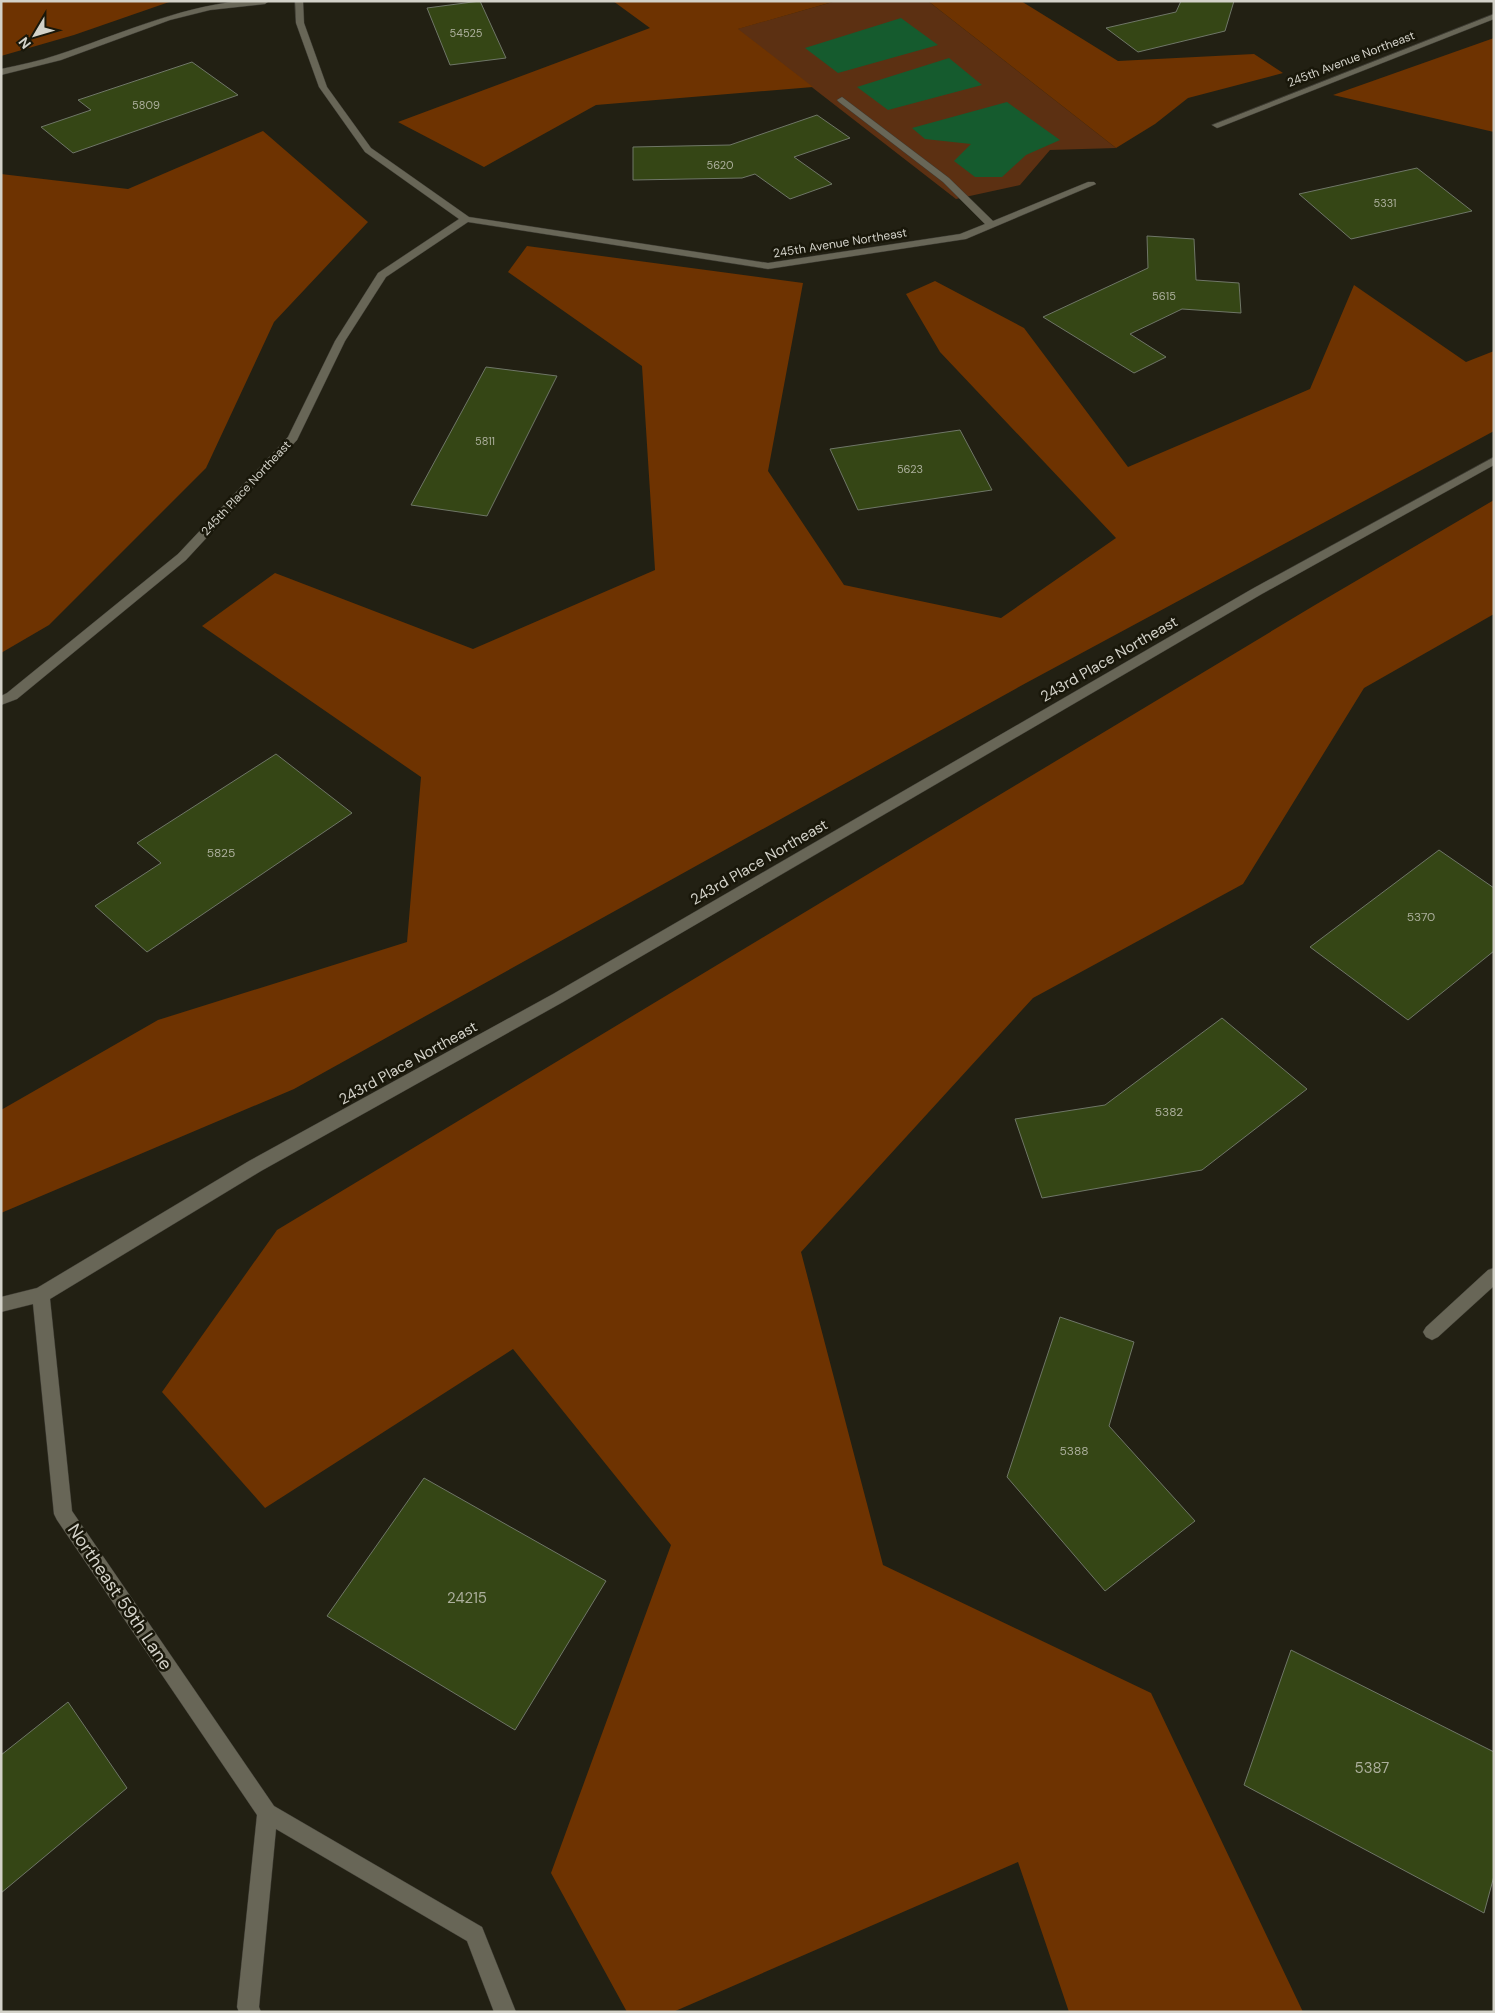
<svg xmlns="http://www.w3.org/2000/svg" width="1495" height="2013" font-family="'DM Sans',sans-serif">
<rect width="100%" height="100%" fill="#222013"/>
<polygon fill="#5c3012" points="836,1 928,1 1116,148 1050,150 1020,185 956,199 737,29"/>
<g fill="#6e3301">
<polygon points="1,1 172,1 74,35 1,56"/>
<polygon points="613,1 836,1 738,29 813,87 596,105 484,167 398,122 650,28"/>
<polygon points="928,1 1021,1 1118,61 1254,54 1283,73 1188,98 1155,124 1116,148"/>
<polygon points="1494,38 1494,132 1333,95"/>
<polygon points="263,131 368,222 274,322 206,468 49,625 1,653 1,174 128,189"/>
<polygon points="527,246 803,283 768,471 844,585 1001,618 1116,538 940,352 906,294 935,281 1024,328 1128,467 1310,389 1354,285 1466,362 1494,351 1494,431 1026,683 294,1089 1,1213 1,1110 158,1020 407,942 421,777 202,626 275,573 473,649 655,570 642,366 508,272"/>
<polygon points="1494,500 1494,614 1364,688 1243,884 1033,998 801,1252 883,1565 1151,1693 1303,2012 1069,2012 1018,1862 673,2012 627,2012 551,1873 671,1545 513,1349 265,1508 162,1392 277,1230 1315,605"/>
</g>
<g fill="#155b2e">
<polygon points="901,18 938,45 838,73 805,48"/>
<polygon points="949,58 982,85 888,110 857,87"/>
<polygon points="1007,102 1060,140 1026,155 1002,177 975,177 954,161 971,144 925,139 912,128"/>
</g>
<g fill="#354615" stroke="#6f7667">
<polygon points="480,1 506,58 450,65 427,8"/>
<polygon points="1181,1 1234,1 1225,31 1138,52 1106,28 1176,12"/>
<polygon points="192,62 238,95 73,153 41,127 91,110 78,100"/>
<polygon points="817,115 850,138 794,157 832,184 790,199 755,174 742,178 633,180 633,147 730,145"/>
<polygon points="1417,168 1472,211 1351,239 1299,194"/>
<polygon points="1147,236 1194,239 1196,280 1239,283 1241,313 1182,309 1130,334 1166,357 1134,373 1043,317 1148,268"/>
<polygon points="486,367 557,376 487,516 411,505"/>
<polygon points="960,430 992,490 858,510 830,449"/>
<polygon points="276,754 352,813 147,952 95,906 161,863 137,843"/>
<polygon points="1439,850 1494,888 1494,951 1408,1020 1310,947"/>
<polygon points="1222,1018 1307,1089 1202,1170 1042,1198 1015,1119 1105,1105"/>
<polygon points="1060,1317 1134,1342 1109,1426 1195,1521 1105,1591 1007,1477"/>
<polygon points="424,1478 606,1581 515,1730 327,1616"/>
<polygon points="1291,1650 1494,1752 1494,1876 1484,1913 1244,1785"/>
<polygon points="68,1702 127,1788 1,1893 1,1755"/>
</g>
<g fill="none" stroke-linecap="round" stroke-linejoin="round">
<defs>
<g id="minor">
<path d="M 240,1 L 269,1 L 265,4 L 210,10 L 170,20 L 61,60 L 1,75 L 1,69 C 20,65 39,61 57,55 C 118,35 175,8 240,1 Z"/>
<polygon points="295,1 303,1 304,23 327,87 371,148 469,217 768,263 960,234 985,224 943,182 839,102 837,100 842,97 949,178 993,221 1088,182 1094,182 1096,184 966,239 768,269 468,222 386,277 345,341 297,440 186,560 17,699 1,705 1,696 7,693 178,554 288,437 335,341 378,273 459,219 365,152 319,87 296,23"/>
<polygon points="1494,14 1494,19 1220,127 1217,128 1212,125"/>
<polygon points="1494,457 1494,465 1260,595 563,1002 261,1171 50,1299 72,1511 274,1806 482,1927 516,2012 494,2012 467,1941 276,1829 259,2007 261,2012 239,2012 237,2007 257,1815 57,1520 54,1514 33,1304 1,1312 1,1297 37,1288 249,1161 553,994 1252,589"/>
<polygon points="1494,1268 1494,1286 1438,1337 1432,1340 1426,1337 1423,1332 1426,1327 1488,1270"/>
</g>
</defs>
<use href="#minor" stroke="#3c3a32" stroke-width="1"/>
<use href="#minor" fill="#686657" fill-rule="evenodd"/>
</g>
<g text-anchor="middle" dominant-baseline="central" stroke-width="5" stroke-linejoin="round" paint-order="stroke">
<g font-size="11" fill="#acaf9c">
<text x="466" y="33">54525</text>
<text x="146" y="105">5809</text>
<text x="720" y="165">5620</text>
<text x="1385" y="203">5331</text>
<text x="1164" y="296">5615</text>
<text x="485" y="441">5811</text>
<text x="910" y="469">5623</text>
</g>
<g font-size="12" fill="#d3d2c9" stroke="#19170a">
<text transform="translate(1351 59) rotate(-21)">245th Avenue Northeast</text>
<text transform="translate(840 243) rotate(-9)">245th Avenue Northeast</text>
<text transform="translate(246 488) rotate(-47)">245th Place Northeast</text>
</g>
<g font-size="12" fill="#acaf9c">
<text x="221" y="853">5825</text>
<text x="1421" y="917">5370</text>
<text x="1169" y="1112">5382</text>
<text x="1074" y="1451">5388</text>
</g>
<g font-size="15" fill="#d3d2c9" stroke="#19170a">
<text transform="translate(1109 659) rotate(-30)">243rd Place Northeast</text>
<text transform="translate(759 862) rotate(-30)">243rd Place Northeast</text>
<text transform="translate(408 1063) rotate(-29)">243rd Place Northeast</text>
</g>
<g font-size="15" fill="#acaf9c">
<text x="467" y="1598">24215</text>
<text x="1372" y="1768">5387</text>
</g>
<g font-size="18" fill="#d3d2c9" stroke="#19170a">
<text transform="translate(120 1597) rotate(56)">Northeast 59th Lane</text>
</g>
</g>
<rect width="1495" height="2013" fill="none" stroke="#d3d2c9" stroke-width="5"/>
<g transform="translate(35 35) rotate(232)" stroke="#19170a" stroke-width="4" paint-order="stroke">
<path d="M0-4L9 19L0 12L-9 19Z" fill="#d3d2c9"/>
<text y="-8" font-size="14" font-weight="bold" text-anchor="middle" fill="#d3d2c9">N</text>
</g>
</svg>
